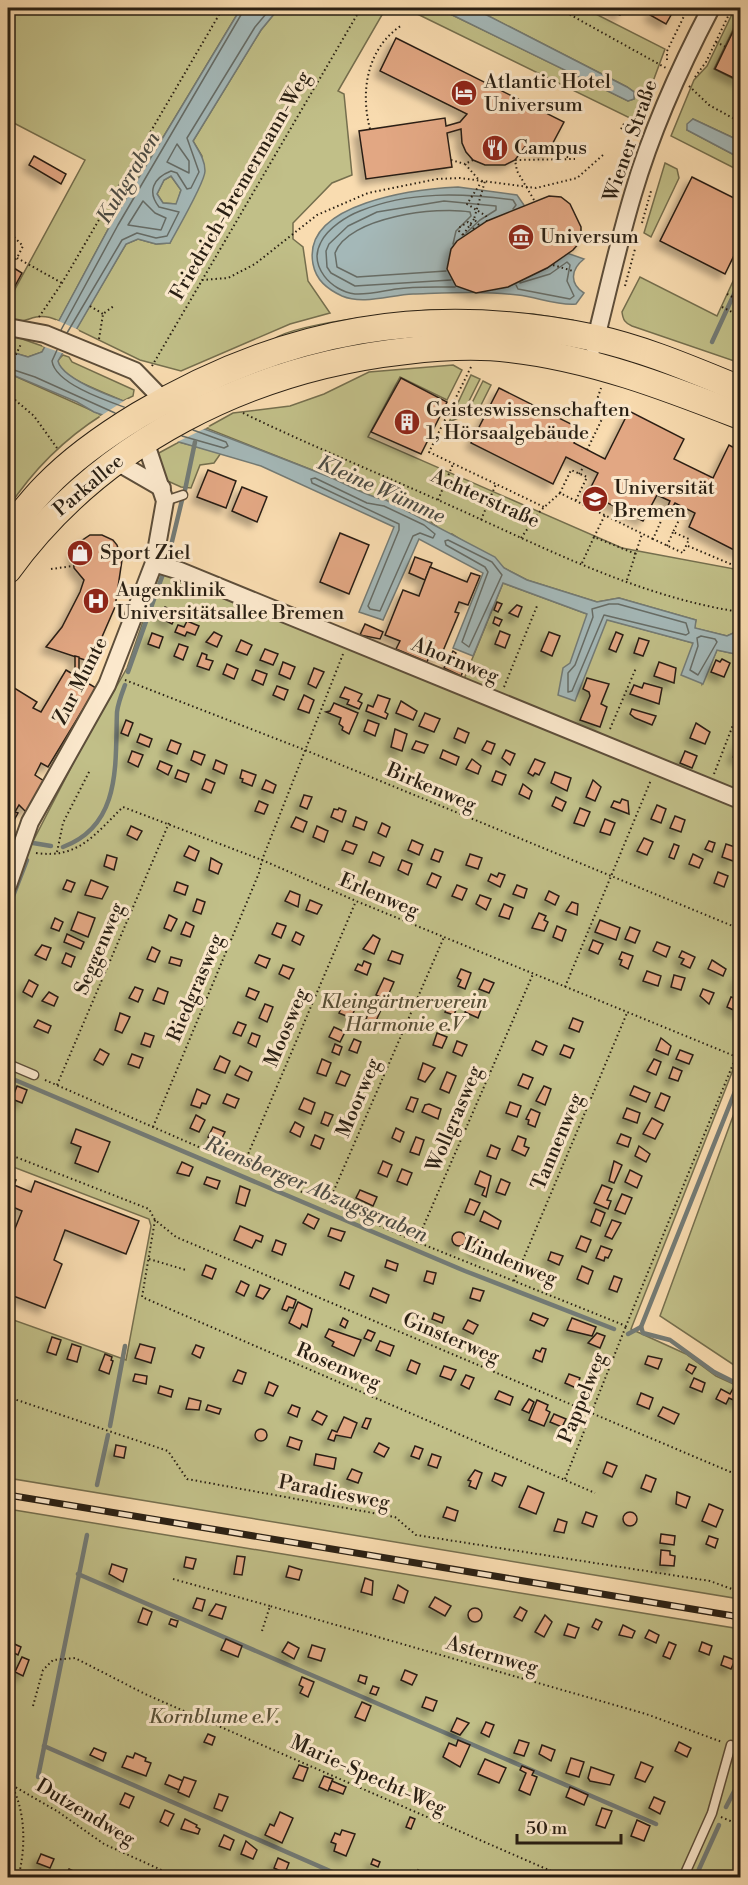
<svg xmlns="http://www.w3.org/2000/svg" width="748" height="1885" font-family="'Libre Bodoni',serif">
<defs>
<filter id="shadow"><feDropShadow dx="-5.5" dy="5.5" stdDeviation="3" flood-color="#0004"/></filter>
</defs>
<rect width="100%" height="100%" fill="#f9dcb0"/>
<filter id="stains"><feTurbulence type="fractalNoise" baseFrequency=".00333" numOctaves="4"/><feColorMatrix values="0 0 0 0 .2 0 0 0 0 .09 0 0 0 0 .02 0 0 0 .5 -.17"/></filter>
<radialGradient id="worn" r=".72"><stop offset=".6" stop-color="#630" stop-opacity="0"/><stop offset="1" stop-color="#630" stop-opacity=".3"/></radialGradient>
<g fill="#c1bf88" stroke="#756f4e" stroke-width="1.5">
<path d="M 8,8 L 241,8 L 112,222 L 59,321 C 33,309 29,326 8,320 L 8,302 L 85,160 L 8,120 Z"/>
<polygon points="279,8 386,8 338,91 344,94 352,175 332,183 293,223 293,239 303,247 308,281 330,313 290,324 181,371 140,360 76,329 126,244 138,239 156,244 170,243 202,156 193,141 261,30"/>
<polygon points="405,8 438,8 628,101 634,99 634,92 627,87 473,8 584,8 665,49 638,122"/>
<polygon points="735,8 740,8 740,15 714,69 740,82 740,141 693,119 687,130 740,158 740,171 671,136 694,80 707,66"/>
<polygon points="665,163 677,169 679,178 651,237 644,233"/>
<polygon points="171,176 181,190 177,204 163,203 157,194 164,180"/>
<path d="M 740,266 L 740,363 L 632,326 C 625,323 623,320 622,312 L 640,277 L 717,316 Z"/>
<path d="M 433,310 L 533,314 L 573,320 L 572,324 L 271,342 C 283,324 407,311 433,310 Z"/>
<polygon points="8,334 45,347 42,352 28,357 8,351"/>
<path d="M 63,355 L 69,357 L 72,362 L 134,390 L 133,396 L 123,401 C 106,392 62,380 57,361 Z"/>
<polygon points="453,365 462,370 447,400 400,377 368,437 622,548 740,570 740,630 727,636 694,628 696,620 619,598 597,602 527,580 504,568 452,534 445,533 427,519 386,500 371,497 340,481 206,428 233,413 290,406 324,394 369,372"/>
<path d="M 8,373 L 102,415 C 64,439 33,470 8,508 Z"/>
<polygon points="471,375 480,379 461,417 449,422"/>
<polygon points="483,381 491,385 479,409 466,415"/>
<polygon points="179,442 221,453 214,463 200,465 191,488 181,487 161,478 157,454"/>
<polygon points="160,572 464,679 503,583 587,614 693,643 702,684 717,650 740,655 740,1052 631,1329 686,1354 716,1376 740,1387 740,1599 8,1478 8,1318 126,1360 151,1226 149,1219 8,1165 8,896 24,846 31,845 78,754 127,668"/>
<polygon points="740,1097 740,1369 660,1316"/>
<polygon points="8,1509 740,1629 740,1877 8,1877"/>
</g>
<g fill="#a4b8b8" stroke="#737b76" stroke-width="1.5" fill-rule="evenodd">
<path d="M 241,8 L 279,8 L 261,30 L 193,141 C 198,150 205,159 205,171 C 205,182 177,230 170,243 L 156,244 L 138,239 L 126,244 L 58,361 C 63,383 135,405 156,412 C 214,431 270,454 327,476 C 347,484 365,496 386,500 L 495,557 L 504,568 L 527,580 L 597,602 L 619,598 L 696,620 L 695,628 L 727,636 L 740,630 L 740,655 L 717,650 L 703,684 L 681,675 L 693,643 L 607,620 L 575,701 L 558,695 L 563,668 L 570,663 L 587,614 L 503,583 L 473,656 L 453,648 L 483,573 L 419,539 L 383,620 L 359,612 L 394,527 L 261,466 L 179,442 L 94,412 L 77,402 L 8,373 L 8,351 L 28,357 L 42,352 L 112,222 ZM 171,176 L 181,190 L 176,204 L 163,203 L 157,194 L 164,180 Z"/>
<polygon points="438,8 473,8 627,87 634,92 634,99 628,101"/>
<polygon points="693,119 740,141 740,158 687,130 687,124"/>
<path d="M 458,187 L 517,195 L 526,208 L 521,277 L 547,268 L 567,253 L 584,259 C 571,269 569,284 584,293 L 576,304 C 558,306 537,297 518,295 C 484,291 448,293 413,294 C 390,295 363,305 342,296 C 327,289 316,280 313,264 C 301,202 418,189 458,187 Z"/>
</g>
<g fill="#f9dcb0">
<polygon points="56,320 79,330 65,354 42,346"/>
<polygon points="127,399 210,426 175,443 99,417"/>
</g>
<g fill="none" stroke-linecap="round" stroke-linejoin="round">
<g stroke="#666c66" stroke-width="1.5">
<polygon points="177,144 189,161 189,173 167,162"/>
<polygon points="143,201 155,213 166,218 161,230 128,225"/>
<path d="M 446,271 L 357,277 L 337,267 L 335,253 C 348,217 437,206 470,212 L 471,216 L 456,231 L 453,244"/>
<polyline points="451,280 355,286 331,273 327,267 326,251 329,244 348,226 377,212 444,201 496,206 496,210 480,220 466,233"/>
<polyline points="516,285 518,289 570,299 574,296 567,281 570,265 567,262 550,274 520,283"/>
<path d="M 455,287 C 436,287 415,286 396,289 C 383,291 368,295 355,294 C 331,291 308,266 321,242 C 328,228 347,216 360,211 C 409,191 462,193 513,200 L 516,205 L 513,209"/>
<polyline points="61,330 118,225 245,8"/>
<path d="M 67,333 L 122,240 L 137,233 L 156,238 L 167,236 L 179,212 L 159,207 C 147,192 153,178 171,171 L 177,173 L 187,189 L 191,188 L 199,172 L 187,138 L 255,27 L 271,8"/>
<path d="M 57,350 L 52,361 C 55,383 104,400 124,407"/>
<polyline points="8,368 35,377 115,413"/>
<polyline points="182,436 224,448 228,446 226,442 193,430"/>
<polygon points="315,478 367,503 384,506 424,525 435,534 433,538 420,533 413,536 380,611 370,609 368,606 399,530 399,524 312,483 311,479"/>
<polygon points="448,540 492,562 502,575 469,647 462,642 488,572 485,567 446,545 445,541"/>
<polygon points="609,604 618,604 686,623 689,633 686,635 604,615 572,691 568,692 568,673 575,665 593,617 592,609"/>
<polygon points="701,636 715,639 717,642 698,675 690,670 698,646 697,638"/>
</g>
<g stroke="#737b76" stroke-width="4.5">
<polyline points="712,342 740,281"/>
<polyline points="185,490 195,442"/>
<polyline points="169,554 182,500"/>
<polyline points="128,672 163,574"/>
<polyline points="33,843 51,846"/>
<path d="M 63,847 C 122,825 115,763 117,712 C 118,703 122,693 125,685"/>
<polyline points="8,909 27,860"/>
<polyline points="8,1077 465,1271 614,1329"/>
<polyline points="641,1327 740,1079"/>
<polyline points="641,1327 643,1333 670,1340 714,1372 740,1385"/>
<polyline points="628,1334 641,1327"/>
<polyline points="110,1426 125,1346"/>
<polyline points="97,1485 108,1435"/>
<polyline points="78,1574 656,1824"/>
<polyline points="44,1746 346,1878"/>
<polyline points="38,1777 87,1535"/>
<polyline points="726,1807 740,1780"/>
<polyline points="695,1878 719,1825"/>
</g>
</g>
<g fill="#e2a783" stroke="#291f13" stroke-width="1.5" filter="url(#shadow)">
<polygon points="604,8 624,8 620,15"/>
<polygon points="654,8 675,8 666,24 650,15"/>
<polygon points="740,17 740,81 715,69"/>
<polygon points="396,38 564,122 547,154 527,144 515,160 505,165 485,165 473,160 466,152 462,143 461,129 447,133 452,167 366,179 359,131 445,118 446,126 460,122 467,114 380,71"/>
<polygon points="34,156 66,174 61,184 29,165"/>
<polygon points="692,177 740,201 740,243 725,274 660,241"/>
<polygon points="549,196 561,197 570,204 581,227 581,241 573,250 547,268 508,287 476,293 456,286 447,269 451,249 457,241 487,221"/>
<polygon points="9,265 22,273 8,299 8,268"/>
<polygon points="401,378 447,402 421,454 371,432"/>
<polygon points="499,388 581,429 574,443 605,459 629,411 684,439 674,459 713,478 729,445 740,451 740,553 689,527 695,513 675,503 672,508 668,506 670,501 657,495 643,521 588,493 598,473 566,457 553,484 471,443"/>
<polygon points="208,470 236,481 226,508 197,497"/>
<polygon points="242,487 267,497 257,522 232,511"/>
<polygon points="340,533 369,545 349,594 320,582"/>
<polygon points="90,535 102,535 113,540 117,545 122,560 115,607 91,662 46,647 62,627 80,592 84,580 74,568 73,554 78,543"/>
<polygon points="415,557 432,563 425,580 409,573"/>
<polygon points="430,567 467,582 471,573 480,576 468,605 459,602 455,612 459,613 440,658 430,654 427,662 396,649 400,641 385,635 403,590 419,596"/>
<polygon points="497,602 502,604 498,612 494,610"/>
<polygon points="517,605 522,607 518,617 509,613"/>
<polygon points="165,607 174,611 173,614 176,616 172,624 160,618"/>
<polygon points="495,617 502,620 499,626 493,623"/>
<polygon points="187,621 199,626 195,635 187,632 185,636 175,632 178,625 184,627"/>
<polygon points="365,624 383,632 380,639 360,635"/>
<polygon points="500,631 510,635 505,648 495,644"/>
<polygon points="214,632 222,636 217,647 206,642"/>
<polygon points="549,632 560,636 552,656 541,651"/>
<polygon points="616,632 623,635 616,652 609,649"/>
<polygon points="152,633 163,637 159,648 148,644"/>
<polygon points="639,638 649,641 643,656 634,653"/>
<polygon points="241,640 252,645 247,655 236,651"/>
<polygon points="179,644 188,647 183,660 174,656"/>
<polygon points="265,649 278,654 273,665 260,660"/>
<polygon points="453,651 456,653 454,657 460,660 459,663 465,666 461,676 444,668"/>
<polygon points="202,653 207,655 206,659 213,661 209,670 197,666"/>
<polygon points="75,656 79,657 79,678 75,676"/>
<polygon points="722,659 730,663 724,677 711,672 716,660 720,662"/>
<polygon points="283,662 295,667 290,679 279,674"/>
<polygon points="659,662 676,668 674,683 654,676"/>
<polygon points="227,664 238,669 234,679 223,674"/>
<polygon points="314,668 324,672 316,688 308,684"/>
<polygon points="66,670 96,688 48,767 41,763 35,775 44,781 28,810 25,811 19,805 15,812 18,813 8,831 8,684 37,702 33,708 41,712"/>
<polygon points="256,670 267,674 263,685 252,680"/>
<polygon points="587,678 609,684 601,704 607,707 600,727 580,720 590,696 589,692 583,689"/>
<polygon points="644,683 662,688 659,704 630,694 634,685 642,688"/>
<polygon points="277,686 288,690 284,700 273,695"/>
<polygon points="345,687 362,694 358,701 362,703 359,709 347,704 349,700 340,697"/>
<polygon points="304,695 314,700 309,713 298,709"/>
<polygon points="378,695 390,699 385,712 388,714 386,719 366,711 368,705 373,707"/>
<polygon points="401,701 417,711 413,720 396,713"/>
<polygon points="334,703 358,713 349,734 342,730 343,727 339,724 341,718 326,712 330,711"/>
<polygon points="632,709 656,716 652,725 635,718 630,714"/>
<polygon points="425,713 440,719 434,732 419,726"/>
<polygon points="126,720 133,723 128,736 121,733"/>
<polygon points="368,720 379,724 375,736 364,731"/>
<polygon points="696,723 710,732 705,744 690,738"/>
<polygon points="458,728 469,733 465,743 454,738"/>
<polygon points="395,729 407,734 402,751 391,747"/>
<polygon points="140,734 152,739 149,747 137,742"/>
<polygon points="171,740 181,744 177,754 167,750"/>
<polygon points="740,740 740,760 733,757"/>
<polygon points="416,741 428,745 424,753 412,749"/>
<polygon points="487,741 495,744 491,754 482,750"/>
<polygon points="443,750 459,757 456,765 440,758"/>
<polygon points="506,750 515,754 510,765 502,758"/>
<polygon points="132,751 143,755 138,767 128,762"/>
<polygon points="194,751 205,755 201,765 191,760"/>
<polygon points="685,751 697,756 692,768 680,763"/>
<polygon points="472,759 481,766 478,774 466,769"/>
<polygon points="535,759 545,763 539,775 535,773 533,776 528,773"/>
<polygon points="216,760 227,765 224,774 213,769"/>
<polygon points="160,761 172,766 168,775 157,769"/>
<polygon points="178,770 189,774 186,782 175,778"/>
<polygon points="242,770 256,775 252,786 242,782 243,779 240,778"/>
<polygon points="496,771 506,775 502,785 492,781"/>
<polygon points="555,772 571,778 567,791 551,783"/>
<polygon points="206,779 215,783 211,793 202,789"/>
<polygon points="266,780 276,785 273,793 262,789"/>
<polygon points="593,780 601,787 595,801 586,797"/>
<polygon points="523,784 532,791 529,799 519,794"/>
<polygon points="304,795 312,797 307,809 300,806"/>
<polygon points="556,797 566,802 562,811 552,806"/>
<polygon points="622,799 628,801 629,814 611,807 614,801 620,803"/>
<polygon points="259,801 268,805 264,814 255,811"/>
<polygon points="657,805 666,809 661,823 651,819"/>
<polygon points="339,808 346,811 342,822 331,817 334,809 338,810"/>
<polygon points="580,808 590,812 584,826 574,823"/>
<polygon points="675,816 685,820 681,832 670,828"/>
<polygon points="296,817 307,822 303,832 291,827"/>
<polygon points="356,817 367,822 364,830 353,826"/>
<polygon points="605,819 615,823 610,835 600,832"/>
<polygon points="382,823 390,827 386,837 378,833"/>
<polygon points="131,826 142,831 137,840 127,835"/>
<polygon points="317,826 328,831 324,842 313,837"/>
<polygon points="644,838 653,842 647,855 637,851"/>
<polygon points="412,840 423,845 419,855 408,850"/>
<polygon points="346,841 357,845 353,854 342,850"/>
<polygon points="709,841 715,843 712,852 705,849"/>
<polygon points="674,844 679,846 674,859 669,857"/>
<polygon points="726,844 738,848 733,861 722,857"/>
<polygon points="189,846 199,851 195,861 184,856"/>
<polygon points="435,849 443,852 439,862 431,859"/>
<polygon points="373,852 384,857 380,866 369,862"/>
<polygon points="470,854 482,858 478,869 466,865"/>
<polygon points="693,854 703,859 699,868 689,864"/>
<polygon points="107,855 117,858 114,870 104,866"/>
<polygon points="211,858 222,864 218,874 209,870"/>
<polygon points="402,860 412,864 408,875 398,870"/>
<polygon points="718,872 728,876 724,887 714,883"/>
<polygon points="432,873 441,877 436,888 427,884"/>
<polygon points="499,873 505,875 500,887 488,881 491,874 497,877"/>
<polygon points="67,880 75,883 71,892 63,889"/>
<polygon points="91,880 108,887 102,899 85,895"/>
<polygon points="177,882 188,886 185,895 174,891"/>
<polygon points="457,885 467,889 462,900 452,896"/>
<polygon points="517,885 527,889 524,898 513,894"/>
<polygon points="290,891 300,895 298,907 285,901"/>
<polygon points="549,891 559,896 555,905 545,900"/>
<polygon points="480,895 491,899 486,910 476,904"/>
<polygon points="197,899 205,902 201,914 193,911"/>
<polygon points="310,900 322,905 317,914 306,910"/>
<polygon points="572,902 578,904 577,915 566,911"/>
<polygon points="504,904 513,908 509,919 499,916"/>
<polygon points="78,912 95,918 88,937 71,930"/>
<polygon points="539,913 546,916 544,920 548,922 544,931 532,928"/>
<polygon points="169,915 177,919 171,931 164,928"/>
<polygon points="55,918 63,922 59,931 51,928"/>
<polygon points="600,920 620,928 616,940 595,932"/>
<polygon points="186,922 194,926 190,937 181,934"/>
<polygon points="277,923 286,926 281,938 272,934"/>
<polygon points="557,926 566,930 562,941 553,937"/>
<polygon points="630,927 640,931 635,943 625,939"/>
<polygon points="296,932 304,936 300,945 292,941"/>
<polygon points="67,934 84,942 81,949 64,942"/>
<polygon points="373,935 380,939 374,954 363,949"/>
<polygon points="593,940 603,944 598,954 589,950"/>
<polygon points="657,942 670,947 666,957 653,951"/>
<polygon points="42,945 51,948 46,960 35,955"/>
<polygon points="152,947 160,951 155,962 147,959"/>
<polygon points="392,951 403,955 400,964 388,960"/>
<polygon points="682,951 695,957 690,968 681,964 684,959 679,957"/>
<polygon points="622,952 633,956 628,969 620,965 622,960 619,959"/>
<polygon points="66,953 75,957 71,967 62,963"/>
<polygon points="259,955 270,959 266,968 255,963"/>
<polygon points="171,957 182,960 180,966 169,963"/>
<polygon points="712,960 726,969 723,976 708,969"/>
<polygon points="364,961 371,964 367,975 355,970 358,964 362,966"/>
<polygon points="283,965 294,969 289,979 279,974"/>
<polygon points="461,969 471,973 465,989 458,986 461,980 457,978"/>
<polygon points="647,971 661,976 658,986 643,981"/>
<polygon points="674,975 685,978 681,990 671,987"/>
<polygon points="739,975 740,975 740,989 735,987"/>
<polygon points="384,978 394,982 386,1000 376,995"/>
<polygon points="484,979 494,983 489,993 479,989"/>
<polygon points="29,980 38,985 32,997 23,992"/>
<polygon points="135,987 143,990 138,1002 129,998"/>
<polygon points="158,988 168,992 164,1004 153,1000"/>
<polygon points="249,988 259,992 255,1000 246,996"/>
<polygon points="703,989 714,993 709,1004 700,996"/>
<polygon points="49,992 58,997 54,1006 42,1001"/>
<polygon points="739,995 740,996 740,1013 727,1007 731,997 737,999"/>
<polygon points="451,999 459,1002 454,1015 445,1012"/>
<polygon points="265,1004 273,1007 267,1022 259,1018"/>
<polygon points="343,1004 355,1009 351,1018 339,1013"/>
<polygon points="468,1005 481,1010 478,1018 465,1012"/>
<polygon points="372,1006 381,1010 375,1023 366,1019"/>
<polygon points="120,1013 130,1017 122,1033 115,1030"/>
<polygon points="573,1018 583,1022 579,1032 569,1028"/>
<polygon points="38,1020 51,1026 48,1033 34,1027"/>
<polygon points="238,1022 246,1025 241,1036 233,1033"/>
<polygon points="334,1027 345,1032 340,1042 329,1037"/>
<polygon points="145,1033 154,1036 150,1047 141,1044"/>
<polygon points="252,1033 260,1036 256,1047 248,1043"/>
<polygon points="437,1033 447,1037 442,1048 433,1045"/>
<polygon points="661,1038 671,1046 668,1055 656,1050"/>
<polygon points="354,1039 361,1042 357,1053 349,1050"/>
<polygon points="457,1041 467,1045 462,1056 453,1052"/>
<polygon points="536,1041 547,1046 543,1055 532,1050"/>
<polygon points="335,1044 342,1047 339,1055 332,1052"/>
<polygon points="564,1045 574,1049 570,1058 560,1054"/>
<polygon points="100,1049 109,1054 103,1065 94,1060"/>
<polygon points="680,1050 693,1055 689,1064 676,1059"/>
<polygon points="132,1054 143,1058 139,1068 128,1064"/>
<polygon points="220,1056 230,1061 225,1073 214,1069"/>
<polygon points="322,1059 331,1063 326,1076 317,1073"/>
<polygon points="654,1059 661,1062 656,1075 647,1071"/>
<polygon points="423,1063 435,1068 425,1082 418,1079"/>
<polygon points="240,1066 252,1072 248,1081 235,1075"/>
<polygon points="673,1067 682,1071 678,1081 669,1078"/>
<polygon points="341,1071 350,1075 345,1086 336,1083"/>
<polygon points="447,1072 456,1076 449,1093 440,1089"/>
<polygon points="523,1074 533,1078 528,1089 518,1085"/>
<polygon points="17,1086 27,1090 22,1103 12,1099"/>
<polygon points="544,1086 551,1089 545,1105 536,1101"/>
<polygon points="634,1086 650,1093 646,1102 630,1095"/>
<polygon points="197,1089 210,1095 206,1104 202,1103 200,1108 191,1105"/>
<polygon points="661,1093 670,1097 664,1111 655,1107"/>
<polygon points="227,1094 239,1099 235,1108 223,1103"/>
<polygon points="411,1097 418,1099 413,1112 406,1109"/>
<polygon points="304,1098 315,1103 311,1114 299,1109"/>
<polygon points="510,1102 521,1106 517,1117 506,1113"/>
<polygon points="429,1104 441,1109 438,1119 422,1112 425,1105"/>
<polygon points="627,1108 640,1113 637,1123 623,1118"/>
<polygon points="531,1109 540,1113 535,1127 528,1124 529,1120 526,1119"/>
<polygon points="325,1112 333,1115 328,1126 321,1123"/>
<polygon points="196,1115 205,1120 199,1132 190,1128"/>
<polygon points="652,1118 663,1124 655,1139 643,1134"/>
<polygon points="295,1122 304,1127 300,1137 290,1132"/>
<polygon points="213,1127 225,1132 220,1142 208,1137"/>
<polygon points="396,1128 404,1132 400,1142 392,1138"/>
<polygon points="76,1129 110,1142 98,1172 75,1163 81,1147 71,1143"/>
<polygon points="621,1134 631,1138 628,1147 617,1143"/>
<polygon points="315,1135 324,1139 320,1149 311,1145"/>
<polygon points="518,1136 526,1139 524,1146 529,1148 525,1156 512,1150"/>
<polygon points="416,1137 424,1140 419,1155 410,1152"/>
<polygon points="491,1145 500,1149 496,1159 487,1156"/>
<polygon points="639,1146 650,1154 646,1162 635,1156"/>
<polygon points="383,1161 392,1165 387,1177 378,1173"/>
<polygon points="614,1161 622,1165 614,1183 609,1181"/>
<polygon points="182,1162 193,1167 189,1176 177,1173"/>
<polygon points="402,1169 412,1173 407,1185 397,1181"/>
<polygon points="630,1170 642,1176 637,1188 625,1182"/>
<polygon points="480,1171 491,1176 486,1197 482,1195 485,1188 475,1184"/>
<polygon points="8,1177 16,1180 14,1185 31,1192 35,1181 139,1221 126,1254 65,1230 54,1260 62,1264 45,1308 8,1294 8,1232 14,1231 22,1211 8,1205"/>
<polygon points="207,1177 220,1181 217,1189 204,1184"/>
<polygon points="501,1179 510,1183 505,1195 496,1192"/>
<polygon points="602,1185 612,1189 607,1200 611,1201 608,1209 594,1203"/>
<polygon points="240,1186 250,1190 245,1206 236,1203"/>
<polygon points="360,1190 377,1197 373,1206 356,1198"/>
<polygon points="622,1194 632,1198 625,1214 615,1210"/>
<polygon points="470,1199 480,1203 474,1215 465,1212"/>
<polygon points="596,1209 605,1213 600,1226 591,1222"/>
<polygon points="484,1211 501,1221 498,1229 480,1221"/>
<polygon points="308,1214 319,1219 314,1229 303,1223"/>
<polygon points="612,1220 621,1223 612,1239 605,1236"/>
<polygon points="240,1226 263,1236 261,1242 256,1240 252,1248 234,1240"/>
<polygon points="331,1228 345,1232 341,1241 328,1236"/>
<circle cx="459" cy="1239" r="7"/>
<polygon points="581,1236 591,1240 586,1252 576,1248"/>
<polygon points="477,1239 484,1243 481,1247 486,1250 484,1255 472,1249"/>
<polygon points="276,1240 286,1244 282,1255 272,1251"/>
<polygon points="601,1246 612,1250 608,1258 605,1257 604,1261 596,1258"/>
<polygon points="551,1252 563,1256 559,1265 548,1260"/>
<polygon points="387,1260 398,1264 396,1271 385,1267"/>
<polygon points="206,1265 216,1269 212,1279 202,1275"/>
<polygon points="582,1266 593,1271 588,1284 577,1279"/>
<polygon points="427,1271 436,1273 433,1284 424,1281"/>
<polygon points="345,1272 354,1276 349,1289 340,1285"/>
<polygon points="614,1276 622,1279 617,1292 609,1289"/>
<polygon points="241,1281 249,1285 244,1296 236,1292"/>
<polygon points="260,1285 270,1289 263,1299 256,1296"/>
<polygon points="373,1288 389,1295 386,1303 370,1296"/>
<polygon points="473,1288 484,1291 480,1301 470,1298"/>
<polygon points="287,1296 296,1300 293,1308 289,1307 287,1311 282,1309"/>
<polygon points="298,1302 312,1309 307,1327 302,1324 300,1329 289,1323"/>
<polygon points="434,1313 444,1317 442,1323 432,1319"/>
<polygon points="533,1313 548,1319 544,1326 530,1320"/>
<polygon points="343,1318 348,1321 345,1328 340,1325"/>
<polygon points="572,1318 596,1327 592,1336 567,1330"/>
<polygon points="468,1320 478,1325 473,1334 463,1329"/>
<polygon points="329,1329 361,1340 354,1356 332,1346 334,1342 325,1337"/>
<polygon points="368,1330 375,1333 371,1341 364,1338"/>
<polygon points="597,1333 605,1336 600,1348 588,1343"/>
<polygon points="52,1337 61,1340 56,1355 47,1352"/>
<polygon points="380,1341 394,1346 390,1356 376,1350"/>
<polygon points="72,1344 81,1347 77,1362 67,1359"/>
<polygon points="140,1344 155,1348 151,1363 135,1358"/>
<polygon points="196,1345 204,1348 200,1358 192,1354"/>
<polygon points="542,1348 546,1349 542,1362 533,1358 536,1350 540,1352"/>
<polygon points="105,1354 112,1357 111,1360 113,1361 109,1374 99,1370"/>
<polygon points="648,1356 662,1359 658,1369 645,1364"/>
<polygon points="411,1360 420,1364 416,1374 407,1370"/>
<polygon points="689,1364 696,1367 692,1374 686,1370"/>
<polygon points="444,1366 456,1370 451,1380 440,1376"/>
<polygon points="238,1370 246,1373 242,1384 233,1381"/>
<polygon points="135,1374 147,1376 146,1384 133,1381"/>
<polygon points="569,1374 580,1378 576,1388 565,1383"/>
<polygon points="466,1375 474,1378 469,1389 461,1385"/>
<polygon points="694,1378 705,1383 702,1392 690,1387"/>
<polygon points="269,1382 278,1386 273,1396 265,1393"/>
<polygon points="735,1385 740,1388 740,1403 729,1398 726,1404 716,1399 721,1389 730,1394"/>
<polygon points="160,1386 173,1390 171,1397 158,1393"/>
<polygon points="499,1391 513,1397 510,1405 495,1399"/>
<polygon points="641,1393 653,1398 649,1409 637,1404"/>
<polygon points="189,1398 201,1401 199,1410 186,1409"/>
<polygon points="529,1399 534,1402 529,1413 522,1410"/>
<polygon points="537,1400 548,1405 546,1410 550,1412 544,1426 529,1420"/>
<polygon points="208,1405 221,1409 219,1414 206,1410"/>
<polygon points="292,1405 300,1408 297,1417 288,1413"/>
<polygon points="663,1407 679,1414 674,1424 658,1416"/>
<polygon points="317,1411 327,1416 322,1425 312,1420"/>
<polygon points="554,1414 566,1419 562,1427 550,1422"/>
<polygon points="344,1417 357,1423 351,1438 336,1435 334,1441 328,1439 332,1430 337,1432"/>
<polygon points="366,1418 371,1419 367,1429 362,1427"/>
<circle cx="261" cy="1435" r="6"/>
<polygon points="290,1437 302,1441 299,1450 287,1446"/>
<polygon points="8,1439 14,1441 11,1451 8,1450"/>
<polygon points="379,1443 389,1448 384,1457 374,1452"/>
<polygon points="116,1445 126,1447 124,1458 114,1456"/>
<polygon points="415,1446 423,1449 419,1459 411,1456"/>
<polygon points="316,1454 336,1458 334,1469 314,1465"/>
<polygon points="432,1454 441,1457 437,1468 428,1465"/>
<polygon points="607,1462 617,1466 612,1477 603,1473"/>
<polygon points="352,1469 362,1473 358,1483 347,1479"/>
<polygon points="475,1470 482,1473 476,1489 469,1486 471,1481 468,1480"/>
<polygon points="495,1473 506,1477 502,1486 492,1481"/>
<polygon points="646,1475 656,1479 651,1492 641,1488"/>
<polygon points="528,1486 544,1493 536,1514 519,1507"/>
<polygon points="677,1492 690,1497 686,1508 676,1504"/>
<polygon points="709,1504 723,1510 716,1527 702,1521"/>
<polygon points="447,1507 458,1511 455,1521 443,1517"/>
<polygon points="586,1512 597,1516 593,1527 582,1523"/>
<circle cx="630" cy="1519" r="7"/>
<polygon points="558,1519 567,1522 564,1533 554,1531"/>
<polygon points="661,1534 675,1536 674,1545 660,1543"/>
<polygon points="709,1536 718,1539 715,1548 706,1544"/>
<polygon points="661,1550 670,1551 670,1555 675,1556 674,1566 660,1565"/>
<polygon points="237,1556 245,1557 242,1575 234,1574"/>
<polygon points="186,1557 196,1559 193,1569 184,1567"/>
<polygon points="112,1564 127,1569 123,1582 109,1574"/>
<polygon points="289,1566 302,1570 299,1580 286,1577"/>
<polygon points="365,1578 373,1581 372,1595 361,1592"/>
<polygon points="398,1585 408,1591 404,1603 393,1599"/>
<polygon points="435,1597 451,1606 445,1616 429,1607"/>
<polygon points="197,1598 205,1600 202,1611 193,1608"/>
<polygon points="216,1604 226,1607 222,1619 209,1615"/>
<polygon points="520,1607 527,1611 522,1621 514,1617"/>
<polygon points="143,1608 152,1612 147,1625 138,1622"/>
<circle cx="475" cy="1615" r="7"/>
<polygon points="545,1615 552,1622 544,1637 535,1632"/>
<polygon points="171,1619 178,1621 176,1627 169,1624"/>
<polygon points="596,1619 602,1622 598,1630 592,1627"/>
<polygon points="568,1624 579,1628 575,1638 564,1635"/>
<polygon points="623,1625 635,1631 632,1638 619,1635"/>
<polygon points="649,1630 659,1635 656,1643 645,1638"/>
<polygon points="226,1639 242,1646 238,1657 221,1650"/>
<polygon points="10,1642 21,1647 18,1655 8,1650"/>
<polygon points="288,1642 299,1648 294,1659 282,1652"/>
<polygon points="669,1642 676,1645 670,1659 663,1656"/>
<polygon points="702,1642 712,1646 709,1655 699,1651"/>
<polygon points="312,1645 325,1649 321,1661 308,1657"/>
<polygon points="724,1656 735,1660 731,1669 721,1665"/>
<polygon points="22,1657 29,1660 23,1676 15,1672"/>
<polygon points="405,1670 417,1675 412,1685 401,1680"/>
<polygon points="360,1675 367,1677 365,1684 358,1681"/>
<polygon points="302,1677 314,1682 308,1697 300,1693 303,1687 299,1685"/>
<polygon points="373,1686 379,1688 376,1695 370,1693"/>
<polygon points="426,1697 437,1701 433,1711 422,1707"/>
<polygon points="362,1702 371,1706 365,1721 355,1717"/>
<polygon points="457,1718 469,1723 460,1735 451,1731"/>
<polygon points="486,1722 494,1725 489,1737 481,1733"/>
<polygon points="208,1734 215,1737 212,1745 204,1742"/>
<polygon points="458,1740 470,1745 460,1767 443,1757 449,1743 456,1746"/>
<polygon points="519,1740 529,1743 524,1756 514,1753"/>
<polygon points="679,1742 691,1748 687,1757 675,1751"/>
<polygon points="542,1745 555,1750 551,1761 539,1754"/>
<polygon points="94,1748 106,1753 103,1761 90,1755"/>
<polygon points="135,1753 146,1758 145,1761 151,1763 146,1776 122,1767 127,1756 133,1758"/>
<polygon points="571,1758 584,1762 579,1777 566,1773"/>
<polygon points="485,1759 506,1768 499,1783 478,1774"/>
<polygon points="641,1762 653,1767 645,1782 635,1778"/>
<polygon points="299,1765 308,1768 303,1781 293,1778"/>
<polygon points="522,1766 534,1771 532,1775 537,1777 530,1795 519,1790 526,1773 520,1770"/>
<polygon points="591,1767 614,1775 610,1785 590,1781 588,1778"/>
<polygon points="169,1775 183,1781 179,1790 165,1784"/>
<polygon points="324,1776 333,1779 328,1791 319,1787"/>
<polygon points="184,1777 196,1781 189,1797 178,1792"/>
<polygon points="332,1781 346,1787 343,1794 329,1789"/>
<polygon points="570,1787 588,1795 584,1805 566,1797"/>
<polygon points="125,1793 134,1797 129,1808 120,1804"/>
<polygon points="219,1794 228,1797 222,1811 214,1808"/>
<polygon points="654,1797 665,1802 660,1814 649,1808"/>
<polygon points="602,1808 612,1811 605,1828 596,1825"/>
<polygon points="165,1810 174,1814 168,1826 160,1822"/>
<polygon points="280,1812 293,1818 282,1843 265,1835 270,1824 274,1826"/>
<polygon points="410,1817 415,1819 411,1829 406,1827"/>
<polygon points="185,1819 197,1825 196,1827 200,1829 198,1834 181,1829"/>
<polygon points="637,1820 650,1826 644,1841 631,1836"/>
<polygon points="342,1830 355,1834 346,1856 334,1851 336,1844 331,1842 335,1833 340,1835"/>
<polygon points="224,1835 234,1840 230,1850 219,1846"/>
<polygon points="246,1841 257,1850 253,1859 241,1854"/>
<polygon points="41,1854 54,1859 50,1868 37,1863"/>
<polygon points="278,1858 289,1863 285,1873 274,1868"/>
<polygon points="373,1859 380,1862 378,1867 371,1864"/>
<polygon points="69,1869 80,1874 78,1878 64,1878"/>
<polygon points="418,1870 432,1878 404,1878 411,1871 417,1875"/>
<polygon points="306,1871 318,1876 318,1878 303,1878"/>
</g>
<g fill="none" stroke-linecap="round" stroke-linejoin="round">
<defs>
<g id="lane">
<polyline points="165,501 183,495"/>
<polyline points="8,1064 34,1075"/>
<polyline points="683,1878 712,1813 731,1745"/>
</g>
<g id="street">
<polyline points="8,327 45,334 135,371 169,406"/>
<path d="M 594,346 C 607,295 618,244 633,194 C 652,129 680,67 711,8"/>
<polyline points="117,462 162,488"/>
<polyline points="154,563 180,571 740,800"/>
<polyline points="8,885 30,822 107,685 154,563 165,501 145,441"/>
</g>
<g id="primary">
<path d="M 8,531 C 20,516 32,500 46,486 C 73,458 106,435 139,415 C 285,328 429,303 595,338 C 645,349 693,370 740,389"/>
<path d="M 8,570 C 101,442 250,368 406,351 C 440,347 476,345 510,349 C 590,358 666,387 740,416"/>
</g>
</defs>
<use href="#lane" stroke="#5d4e3a" stroke-width="11"/>
<use href="#street" stroke="#5d4e3a" stroke-width="20"/>
<use href="#primary" stroke="#291f13" stroke-width="28"/>
<g stroke="#291f13" stroke-width="2" stroke-dasharray="1.5 3" stroke-linecap="butt">
<polyline points="558,8 666,68"/>
<polyline points="716,42 726,47"/>
<polyline points="667,60 667,51 688,8"/>
<polyline points="695,77 706,62 732,8"/>
<polyline points="689,86 709,105 740,122"/>
<path d="M 370,129 C 360,91 367,48 402,25"/>
<polyline points="621,129 625,122"/>
<polyline points="551,148 569,158"/>
<polyline points="451,160 465,164"/>
<polyline points="473,160 465,164 479,180"/>
<polyline points="482,181 467,204 486,216 487,221"/>
<polyline points="534,200 517,171 515,160 575,159"/>
<polyline points="642,223 651,191"/>
<polyline points="463,235 459,231 460,227 468,222 474,229"/>
<polyline points="463,235 474,219"/>
<polyline points="17,258 62,283"/>
<polyline points="8,265 17,258 23,246 11,234"/>
<polyline points="553,265 573,271"/>
<polyline points="202,280 228,278 255,264 317,215 368,193 437,179 460,178 536,188 577,178 603,155"/>
<polyline points="625,286 635,249"/>
<polyline points="727,294 740,301"/>
<polyline points="90,306 103,314"/>
<polyline points="722,307 740,316"/>
<polyline points="39,317 62,283 223,8"/>
<polyline points="99,339 103,314 115,305"/>
<polyline points="152,366 361,8"/>
<polyline points="471,367 429,452 544,507"/>
<polyline points="8,371 21,344"/>
<polyline points="8,394 34,416 57,448"/>
<path d="M 243,413 C 307,444 373,471 438,500 C 535,543 634,596 740,612"/>
<polyline points="429,437 431,439"/>
<polyline points="587,450 602,419 592,414 601,388"/>
<polyline points="579,474 584,466"/>
<polyline points="560,493 571,470 587,477 576,500"/>
<polyline points="438,500 453,464"/>
<polygon points="666,510 681,516 673,532 689,539 683,553 653,539"/>
<polyline points="675,514 679,505"/>
<polyline points="481,520 496,484"/>
<polyline points="594,537 605,515"/>
<polyline points="521,538 541,510 560,493 653,539"/>
<polyline points="667,546 673,532"/>
<polyline points="688,546 740,568"/>
<polyline points="582,563 594,537 636,554"/>
<polyline points="51,569 73,566"/>
<polyline points="627,580 642,534"/>
<polyline points="125,680 305,750 740,929"/>
<polyline points="504,687 537,606"/>
<polyline points="610,729 636,668"/>
<polyline points="714,774 740,707"/>
<polyline points="57,852 63,823 90,770"/>
<path d="M 36,853 C 79,859 95,834 123,807 L 262,860 L 356,901 L 737,1057"/>
<polyline points="565,987 651,780"/>
<polyline points="45,1080 417,1242 626,1326 740,1047"/>
<polyline points="57,1085 169,823"/>
<polyline points="153,1127 259,873 262,860 343,654"/>
<polyline points="8,1154 149,1209 155,1220 176,1237 740,1476"/>
<polyline points="243,1166 356,901"/>
<polyline points="328,1204 444,937"/>
<polyline points="155,1220 142,1297 595,1493"/>
<polyline points="417,1241 533,974"/>
<polyline points="149,1259 186,1270"/>
<polyline points="514,1281 627,1013"/>
<polyline points="8,1397 168,1451 187,1479 395,1517 416,1535 710,1581 740,1592"/>
<polyline points="565,1479 626,1326"/>
<polyline points="173,1579 270,1606"/>
<polyline points="262,1631 270,1606 646,1714 722,1742"/>
<polyline points="33,1706 43,1670 53,1660 75,1658 145,1694 567,1878"/>
<polyline points="8,1783 57,1811 104,1844 179,1878"/>
<path d="M 11,1784 C 26,1812 26,1848 18,1878"/>
<polyline points="721,1817 740,1825"/>
</g>
<use href="#lane" stroke="#fbe8cc" stroke-width="8"/>
<use href="#street" stroke="#fbe8cc" stroke-width="16"/>
<use href="#primary" stroke="#f9dcb0" stroke-width="26"/>
<defs>
<polyline id="rail" points="8,1495 740,1617"/>
</defs>
<use href="#rail" stroke="#291f13" stroke-width="7"/>
<use href="#rail" stroke="#fbe8cc" stroke-width="4.5" stroke-dasharray="14" stroke-linecap="butt"/>
<polyline stroke="#291f13" stroke-width="2" stroke-dasharray="1.5 3" stroke-linecap="butt" points="479,225 474,219 485,181"/>
</g>
<defs>
<symbol id="hotel-disc" viewBox="-11 -11 22 22"><circle r="9.5" fill="#8f2418" stroke="#fbe8cc"/><path d="M-6-4.5h1.5V1H6V5H4.5V3h-9V5H-6ZM-4 0a1.8 1.8 0 1 1 3.6 0ZM.5 0V-2.5h3Q6-2.5 6 0Z" fill="#fff"/></symbol>
<symbol id="restaurant-disc" viewBox="-11 -11 22 22"><circle r="9.5" fill="#8f2418" stroke="#fbe8cc"/><path d="M-5-6h1v4h1v-4h1v4h1v-4h1v5L-1.5 .5V6h-2V.5L-5-1ZM5-6V6H3V1.5H1.5Q1.5-4 5-6Z" fill="#fff"/></symbol>
<symbol id="museum-disc" viewBox="-11 -11 22 22"><circle r="9.5" fill="#8f2418" stroke="#fbe8cc"/><path d="M0-6L6-3V-2H-6V-3ZM-5-1h2V3h-2ZM-1-1h2V3h-2ZM3-1h2V3H3ZM-6 4H6V6H-6Z" fill="#fff"/></symbol>
<symbol id="building-disc" viewBox="-11 -11 22 22"><circle r="9.5" fill="#8f2418" stroke="#fbe8cc"/><path d="M-4-6H4V6H1V3H-1V6H-4ZM-2.5-4.3h1.7v1.8h-1.7ZM.8-4.3h1.7v1.8H.8ZM-2.5-1h1.7V.8h-1.7ZM.8-1h1.7V.8H.8Z" fill="#fff"/></symbol>
<symbol id="university-disc" viewBox="-11 -11 22 22"><circle r="9.5" fill="#8f2418" stroke="#fbe8cc"/><path d="M0-5L7-2L0 1L-7-2ZM-4 1L0 2.5L4 1V4Q0 6-4 4Z" fill="#fff"/></symbol>
<symbol id="shop-disc" viewBox="-11 -11 22 22"><circle r="9.5" fill="#8f2418" stroke="#fbe8cc"/><path d="M-5-2.5h2.3a2.7 3.5 0 0 1 5.4 0H5L5.5 6h-11ZM-1.5-2.5h3a1.5 2.3 0 0 0-3 0Z" fill="#fff"/></symbol>
<symbol id="hospital-disc" viewBox="-11 -11 22 22"><circle r="9.5" fill="#8f2418" stroke="#fbe8cc"/><path d="M-5-5h3v3.5h4V-5h3V5h-3V1.5h-4V5h-3Z" fill="#fff"/></symbol>
</defs>
<g fill-rule="evenodd">
<use href="#hotel-disc" x="449" y="78" width="30" height="30"/>
<use href="#restaurant-disc" x="480" y="133" width="30" height="30"/>
<use href="#museum-disc" x="506" y="222" width="30" height="30"/>
<use href="#building-disc" x="392" y="407" width="30" height="30"/>
<use href="#university-disc" x="580" y="484" width="30" height="30"/>
<use href="#shop-disc" x="65" y="538" width="30" height="30"/>
<use href="#hospital-disc" x="81" y="586" width="30" height="30"/>
</g>
<g text-anchor="middle" dominant-baseline="central" stroke-width="6" stroke-linejoin="round" paint-order="stroke">
<g font-size="20" fill="#291f13" stroke="#fbe8cc" text-anchor="start">
<text x="484" y="82">Atlantic Hotel<tspan x="484" dy="23">Universum</tspan></text>
<text x="514" y="148">Campus</text>
<text x="540" y="237">Universum</text>
<text x="426" y="410">Geisteswissenschaften<tspan x="426" dy="23">1, Hörsaalgebäude</tspan></text>
<text x="614" y="488">Universität<tspan x="614" dy="23">Bremen</tspan></text>
<text x="100" y="553">Sport Ziel</text>
<text x="116" y="590">Augenklinik<tspan x="116" dy="23">Universitätsallee Bremen</tspan></text>
</g>
<g font-size="20" fill="#291f13" stroke="#fbe8cc">
<text transform="translate(631 141) rotate(-71)">Wiener Straße</text>
<text transform="translate(241 186) rotate(-60)">Friedrich-Bremermann-Weg</text>
<text transform="translate(89 486) rotate(-40)">Parkallee</text>
<text transform="translate(485 499) rotate(24)">Achterstraße</text>
<text transform="translate(455 661) rotate(22)">Ahornweg</text>
<text transform="translate(81 681) rotate(-63)">Zur Munte</text>
<text transform="translate(431 788) rotate(23)">Birkenweg</text>
<text transform="translate(379 896) rotate(23)">Erlenweg</text>
<text transform="translate(100 949) rotate(-67)">Seggenweg</text>
<text transform="translate(196 988) rotate(-67)">Riedgrasweg</text>
<text transform="translate(287 1028) rotate(-67)">Moosweg</text>
<text transform="translate(359 1098) rotate(-67)">Moorweg</text>
<text transform="translate(455 1119) rotate(-67)">Wollgrasweg</text>
<text transform="translate(558 1142) rotate(-67)">Tannenweg</text>
<text transform="translate(510 1262) rotate(22)">Lindenweg</text>
<text transform="translate(451 1339) rotate(23)">Ginsterweg</text>
<text transform="translate(338 1367) rotate(23)">Rosenweg</text>
<text transform="translate(583 1398) rotate(-68)">Pappelweg</text>
<text transform="translate(334 1493) rotate(11)">Paradiesweg</text>
<text transform="translate(492 1656) rotate(16)">Asternweg</text>
<text transform="translate(368 1776) rotate(24)">Marie-Specht-Weg</text>
<text transform="translate(85 1813) rotate(31)">Dutzendweg</text>
</g>
<g font-size="20" font-style="italic" fill="#574f36" stroke="#fbe8cc">
<text x="404" y="1002">Kleingärtnerverein<tspan x="404" dy="23">Harmonie e.V</tspan></text>
<text x="214" y="1717">Kornblume e.V.</text>
</g>
<g font-size="21" font-style="italic" fill="#4e4d45" stroke="#fbe8cc">
<text transform="translate(129 178) rotate(-59)">Kuhgraben</text>
<text transform="translate(381 490) rotate(24)">Kleine Wümme</text>
<text transform="translate(316 1190) rotate(23)">Riensberger Abzugsgraben</text>
</g>
</g>
<rect width="748" height="1885" fill="none" stroke="#f9dcb0" stroke-width="30"/>
<rect x="9" y="9" width="730" height="1867" fill="none" stroke="#291f13" stroke-width="3"/>
<rect x="15" y="15" width="718" height="1855" fill="none" stroke="#291f13" stroke-width="1.5"/>
<path d="M517 1834v9h104v-9" fill="none" stroke="#291f13" stroke-width="3"/>
<text x="526" y="1834" font-size="18" fill="#291f13" stroke="#fbe8cc" stroke-width="4.5" paint-order="stroke">50 m</text>
<rect width="100%" height="100%" filter="url(#stains)"/>
<rect width="100%" height="100%" fill="url(#worn)"/>
</svg>
